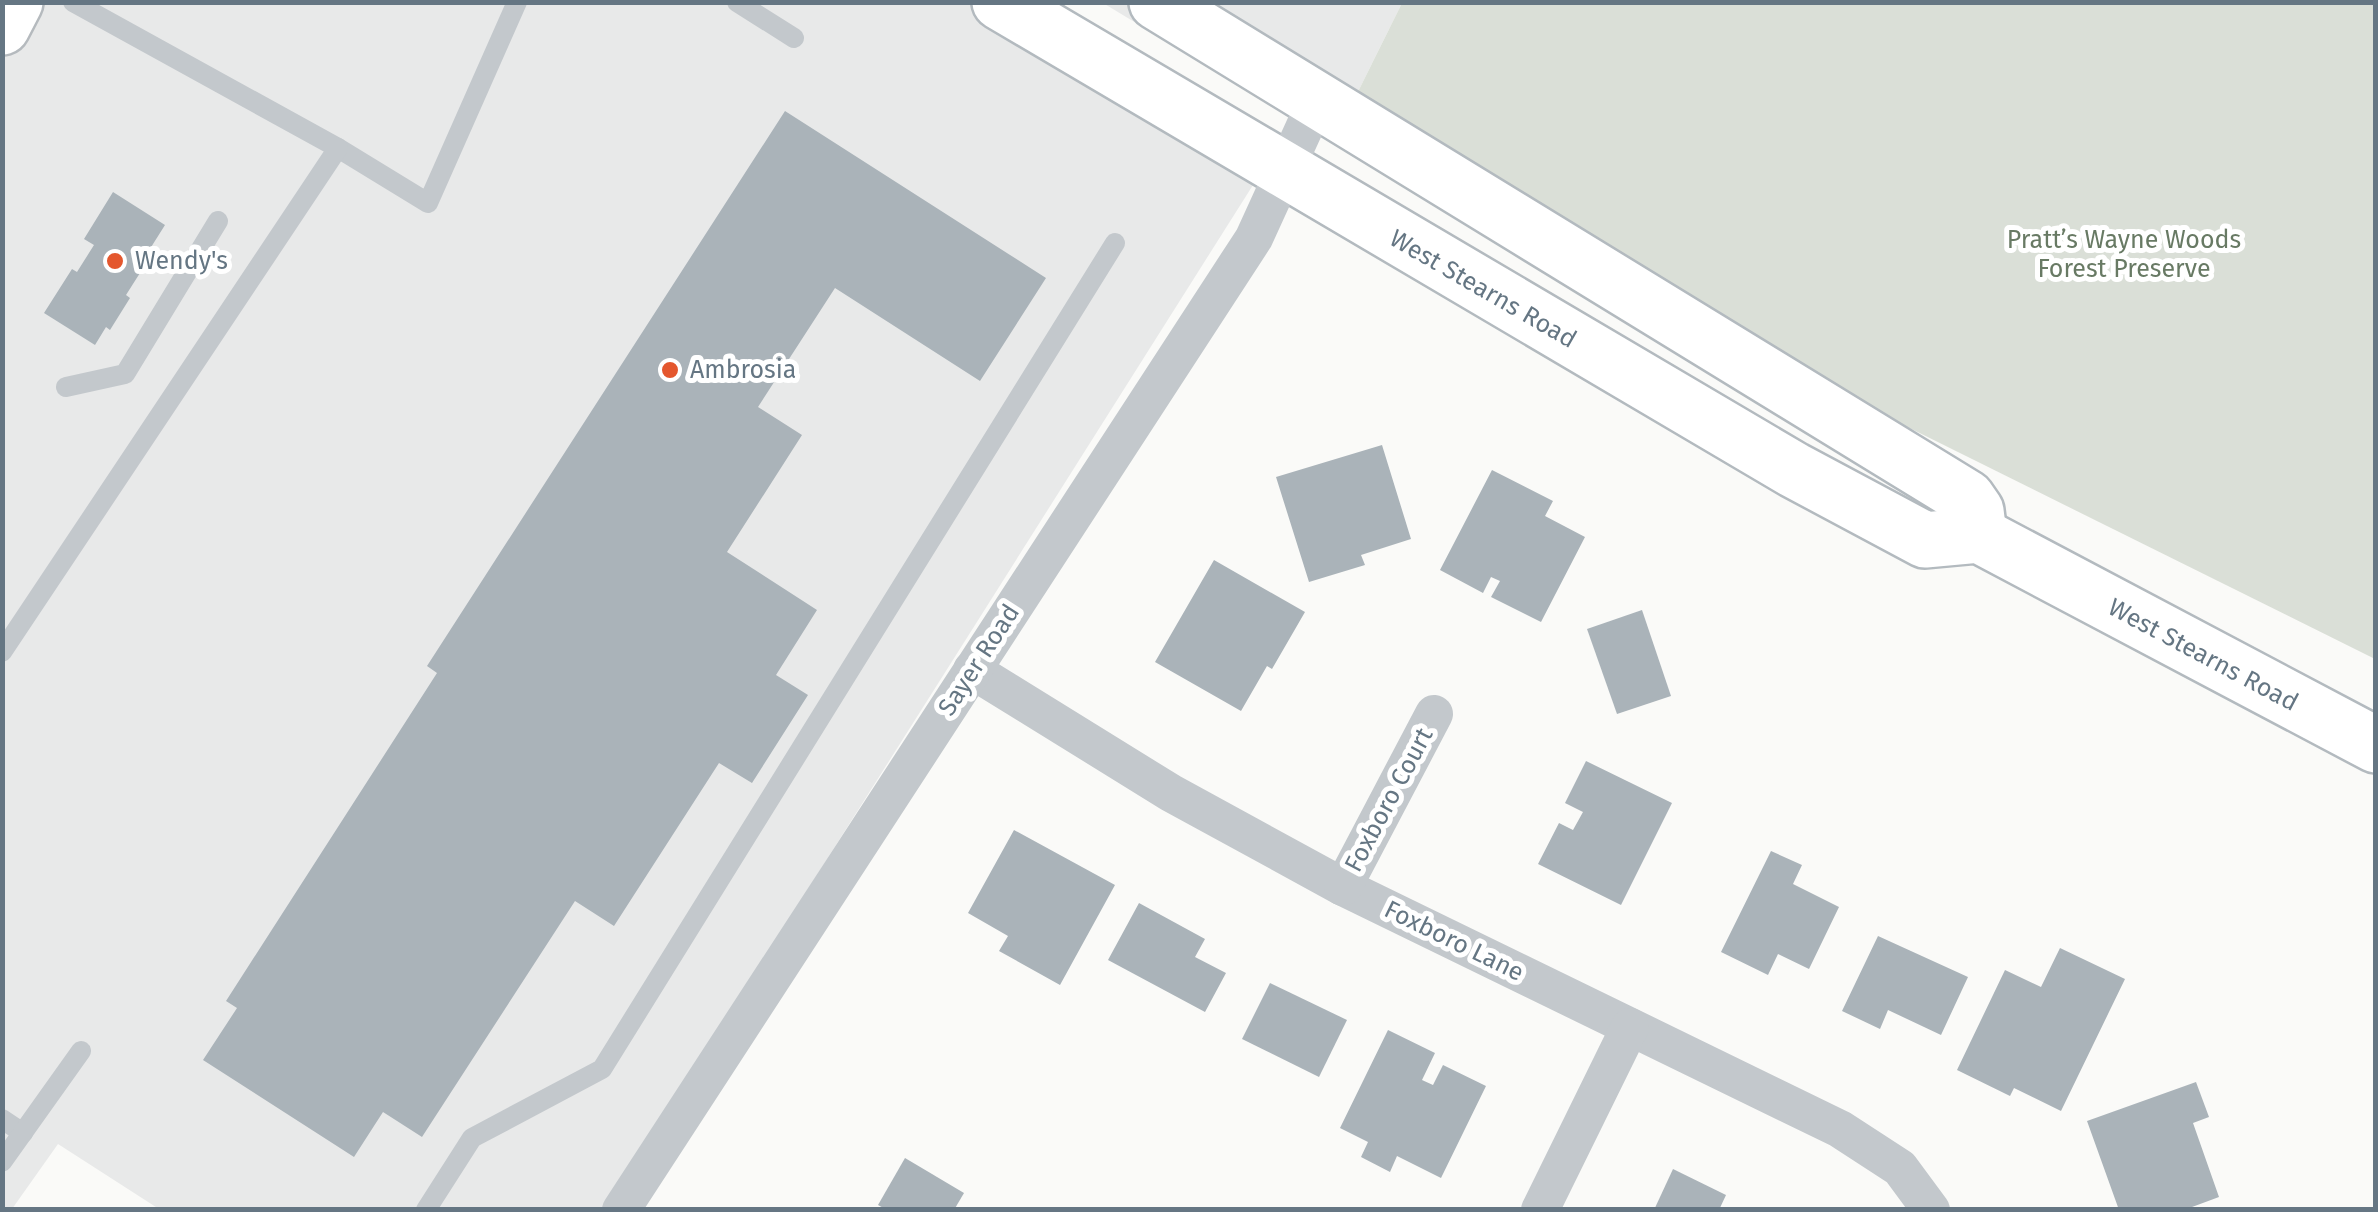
<svg xmlns="http://www.w3.org/2000/svg" width="2378" height="1212" font-family="'Fira Sans',sans-serif">
<rect width="100%" height="100%" fill="#fafaf8"/>
<g fill="#e8e9e9">
<polygon points="13,2 1034,3 1277,147 606,1209 159,1209 58,1144 12,1209 3,1209 2,24"/>
<polygon points="1103,3 1402,3 1333,142"/>
</g>
<polygon fill="#dadfd7" points="1402,3 2375,3 2375,659 1333,142"/>
<g fill="#aab3b9">
<polygon points="785,111 1046,278 980,381 835,288 758,407 802,435 727,552 817,610 776,675 808,695 752,783 719,763 614,926 575,901 422,1137 383,1112 354,1157 203,1060 237,1008 226,1001 437,673 427,666"/>
<polygon points="113,192 165,225 148,252 152,254 126,295 130,298 110,330 106,327 95,345 44,313 72,269 77,272 94,245 84,239"/>
<polygon points="1382,445 1411,539 1361,555 1365,565 1309,582 1276,477"/>
<polygon points="1492,470 1553,501 1545,516 1585,537 1541,622 1491,597 1500,581 1491,577 1483,593 1440,570"/>
<polygon points="1214,560 1305,612 1272,669 1267,666 1241,711 1155,662"/>
<polygon points="1642,610 1671,696 1617,714 1587,629"/>
<polygon points="1586,761 1672,803 1621,905 1538,864 1559,823 1573,830 1583,812 1565,803"/>
<polygon points="1014,830 1115,885 1060,985 999,951 1008,936 968,913"/>
<polygon points="1771,851 1802,865 1793,884 1839,907 1809,969 1778,954 1768,975 1721,952"/>
<polygon points="1139,903 1205,939 1195,957 1226,973 1205,1012 1108,960"/>
<polygon points="1878,936 1968,977 1941,1035 1888,1010 1880,1029 1842,1011"/>
<polygon points="2060,948 2125,979 2061,1111 2014,1088 2010,1096 1957,1070 2005,970 2041,987"/>
<polygon points="1270,983 1347,1020 1319,1077 1242,1039"/>
<polygon points="1388,1030 1435,1053 1422,1080 1433,1085 1443,1065 1486,1086 1441,1178 1397,1156 1390,1172 1361,1157 1368,1142 1340,1128"/>
<polygon points="2196,1082 2209,1117 2193,1123 2219,1197 2184,1210 2119,1210 2087,1121"/>
<polygon points="905,1158 964,1193 954,1210 887,1210 878,1205"/>
<polygon points="1673,1169 1726,1195 1719,1210 1654,1210"/>
</g>
<g fill="none" stroke-linecap="round" stroke-linejoin="round">
<defs>
<g id="secondary">
<polyline points="1000,2 1794,470 1925,540 1979,535 2376,745"/>
<polyline points="1157,2 1967,498 1976,511 1979,535"/>
</g>
<polyline id="primary" points="2,27 15,2"/>
</defs>
<use href="#secondary" stroke="#b3babf" stroke-width="60"/>
<use href="#primary" stroke="#b5babe" stroke-width="60"/>
<g stroke="#c3c8cc" stroke-width="20">
<polyline points="737,2 794,38"/>
<polyline points="338,148 428,203 517,2"/>
<polyline points="66,387 125,374 218,221"/>
<polyline points="2,652 338,148 73,2"/>
<polyline points="2,1119 23,1133"/>
<polyline points="2,1162 81,1051"/>
<polyline points="426,1210 472,1138 602,1069 1115,243"/>
</g>
<g stroke="#c3c8cc" stroke-width="38">
<polyline points="972,670 1171,793 1343,887 1840,1129 1900,1168 1931,1210"/>
<polyline points="1343,887 1434,714"/>
<polyline points="621,1210 1254,238 1317,100"/>
<polyline points="1540,1210 1630,1027"/>
</g>
<use href="#secondary" stroke="#fff" stroke-width="55"/>
<use href="#primary" stroke="#fff" stroke-width="55"/>
</g>
<g fill="#e4572e" stroke="#fff" stroke-width="4">
<circle cx="115" cy="261" r="10"/>
<circle cx="670" cy="370" r="10"/>
</g>
<g text-anchor="middle" dominant-baseline="central" stroke-width="10" stroke-linejoin="round" paint-order="stroke">
<g font-size="25" fill="#687a64" stroke="#fff">
<text x="2124" y="240">Pratt’s Wayne Woods<tspan x="2124" dy="29">Forest Preserve</tspan></text>
</g>
<g font-size="25" fill="#657683" stroke="#fff" text-anchor="start">
<text x="135" y="261">Wendy's</text>
<text x="690" y="370">Ambrosia</text>
</g>
<g font-size="25" fill="#657683" stroke="#fff">
<text transform="translate(1483 289) rotate(30)">West Stearns Road</text>
<text transform="translate(2203 655) rotate(28)">West Stearns Road</text>
<text transform="translate(979 660) rotate(-57)">Sayer Road</text>
<text transform="translate(1389 800) rotate(-62)">Foxboro Court</text>
<text transform="translate(1454 941) rotate(26)">Foxboro Lane</text>
</g>
</g>
<rect width="2378" height="1212" fill="none" stroke="#657683" stroke-width="10"/>
</svg>
